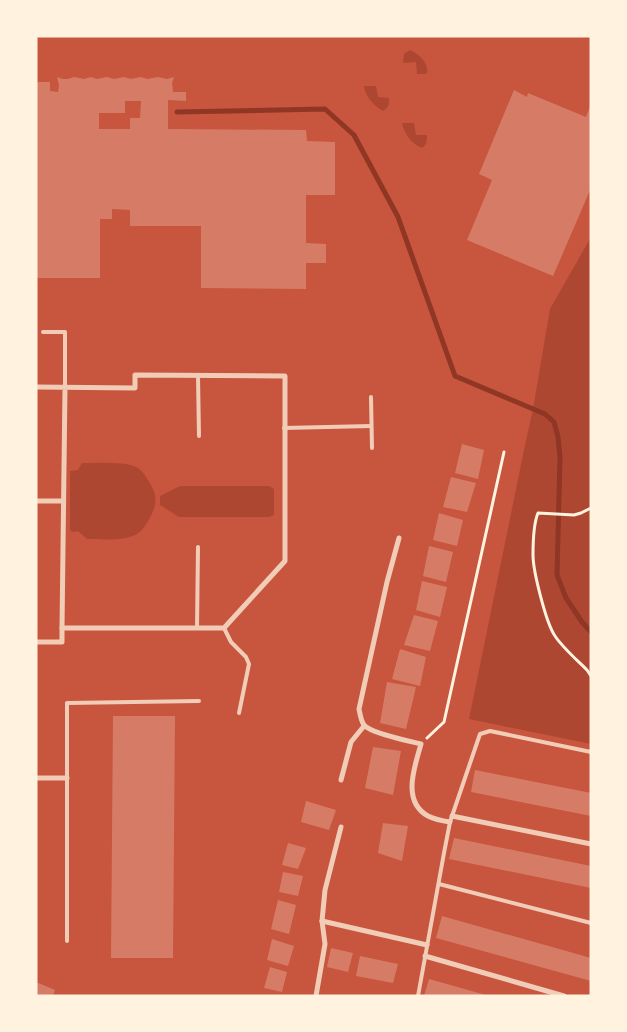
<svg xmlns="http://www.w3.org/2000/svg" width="627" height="1032" font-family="Arial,sans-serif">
<rect width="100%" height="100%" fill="#c8553d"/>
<g fill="#ae4732">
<path d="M 410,50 C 418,53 429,63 427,73 L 425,74 L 417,74 L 416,62 L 403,63 L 404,54 Z"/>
<path d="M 364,86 L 376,86 L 378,97 L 389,98 C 389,104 389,107 383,111 C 374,106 365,96 364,86 Z"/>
<path d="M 402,123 L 414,123 L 416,135 L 427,135 C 427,142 427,144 422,148 C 412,144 404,134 402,123 Z"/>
<polygon points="591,237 591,744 469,719 524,450 533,409 550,309"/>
<path d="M 82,463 C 95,463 125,461 136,467 C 140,469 144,473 146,477 C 159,496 158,504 147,523 C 143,529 139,534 133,536 C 119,541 101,539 87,539 L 78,531 L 72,532 L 70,530 L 70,471 L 78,470 Z"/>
<polygon points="180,486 269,486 274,489 274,515 269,517 179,517 160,505 160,496"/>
</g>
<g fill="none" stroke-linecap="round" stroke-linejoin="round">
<polyline stroke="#8f3625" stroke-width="5" points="177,112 325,109 354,135 398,217 455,376 545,414 554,422 558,437 560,457 557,575 566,598 582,622 591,632"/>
</g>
<g fill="#d67c66" fill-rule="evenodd">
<path d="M 57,77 L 63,79 L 68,79 L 74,77 L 84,79 L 91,77 L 97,79 L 107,77 L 114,79 L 124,77 L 131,79 L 141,77 L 147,79 L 158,77 L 167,79 L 174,77 L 172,83 L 173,92 L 186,92 L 186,101 L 168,100 L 168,129 L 306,130 L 307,141 L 335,142 L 335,195 L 306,195 L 306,243 L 326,244 L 326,263 L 306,263 L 306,289 L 201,288 L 201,226 L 130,226 L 130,210 L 112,209 L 112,219 L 100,219 L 100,278 L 36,278 L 36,82 L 50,82 L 50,91 L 58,92 L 59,85 ZM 125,101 L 141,101 L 140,118 L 130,118 L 130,129 L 99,129 L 99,113 L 125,113 Z"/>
<polygon points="514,90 527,97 528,93 586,117 591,104 591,188 553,276 467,240 492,180 479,174"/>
<polygon points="462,444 484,450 478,479 455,473"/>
<polygon points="451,477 476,483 467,512 443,507"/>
<polygon points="439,513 463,520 457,546 433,540"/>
<polygon points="429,546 453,552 446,582 423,576"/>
<polygon points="422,581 447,587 440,617 416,610"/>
<polygon points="414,615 438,621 430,651 404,645"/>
<polygon points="400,649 426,657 420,686 392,679"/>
<polygon points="387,682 416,687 406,729 380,723"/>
<polygon points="113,716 175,716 173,958 111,958"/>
<polygon points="373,747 401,751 393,795 365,788"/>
<polygon points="475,770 591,793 591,816 471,792"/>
<polygon points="306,801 336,810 329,830 301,822"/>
<polygon points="383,823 408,826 402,861 378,853"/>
<polygon points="454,838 591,866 591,888 449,859"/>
<polygon points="288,843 306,848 298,869 282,865"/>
<polygon points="283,872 303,876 298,896 279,892"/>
<polygon points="278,900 296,905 289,934 271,929"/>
<polygon points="442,916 591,958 591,981 436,938"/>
<polygon points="272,939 294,946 288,966 267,960"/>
<polygon points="331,948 353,953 348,972 327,967"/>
<polygon points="360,956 398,964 393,983 356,976"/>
<polygon points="270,967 287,972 282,992 264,988"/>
<polygon points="429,979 486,995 486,996 424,996"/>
<polygon points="36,982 55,990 53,996 36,996"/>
</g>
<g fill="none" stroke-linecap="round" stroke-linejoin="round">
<g stroke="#fff3e0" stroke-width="3">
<path d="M 591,508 L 581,513 L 574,515 L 538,513 C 533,525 533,542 533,555 C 533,571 546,623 555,636 C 563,648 577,660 587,670 L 591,676"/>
<polyline points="427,738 444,722 504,452"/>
</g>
<g stroke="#f1ccb7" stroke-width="4">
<polyline points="43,332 65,332 65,388"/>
<polyline points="198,376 199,436"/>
<polyline points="371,397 372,448"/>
<polyline points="284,428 371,426"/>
<polyline points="197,628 198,547"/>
<polyline points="224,628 231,642 246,657 249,664 239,713"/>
<polyline points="439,884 591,923"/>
<polyline points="67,941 67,703 199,701"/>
<polyline points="418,996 444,853 450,822 480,734 490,731 591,752"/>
</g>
<g stroke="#f1ccb7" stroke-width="5">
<path d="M 36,387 L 135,388 L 135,375 L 285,376 L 285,561 L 224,628 L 62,628 C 63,548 64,468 65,388"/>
<polyline points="36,501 63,501"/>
<path d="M 399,538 L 387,582 L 359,709 C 360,714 361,721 364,725 C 370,733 409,741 421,744 C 415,766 401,801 428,816 C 434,819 443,821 450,822"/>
<polyline points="36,642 62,642 62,628"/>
<polyline points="36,778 67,778"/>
<polyline points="341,780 351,742 364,726"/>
<polyline points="452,816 591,844"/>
<polyline points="322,921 427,945"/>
<polyline points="425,956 564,996"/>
<polyline points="316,996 325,944 322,921 325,890 341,827"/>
</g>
</g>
<rect width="627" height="1032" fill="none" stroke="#fff3e0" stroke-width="75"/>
</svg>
